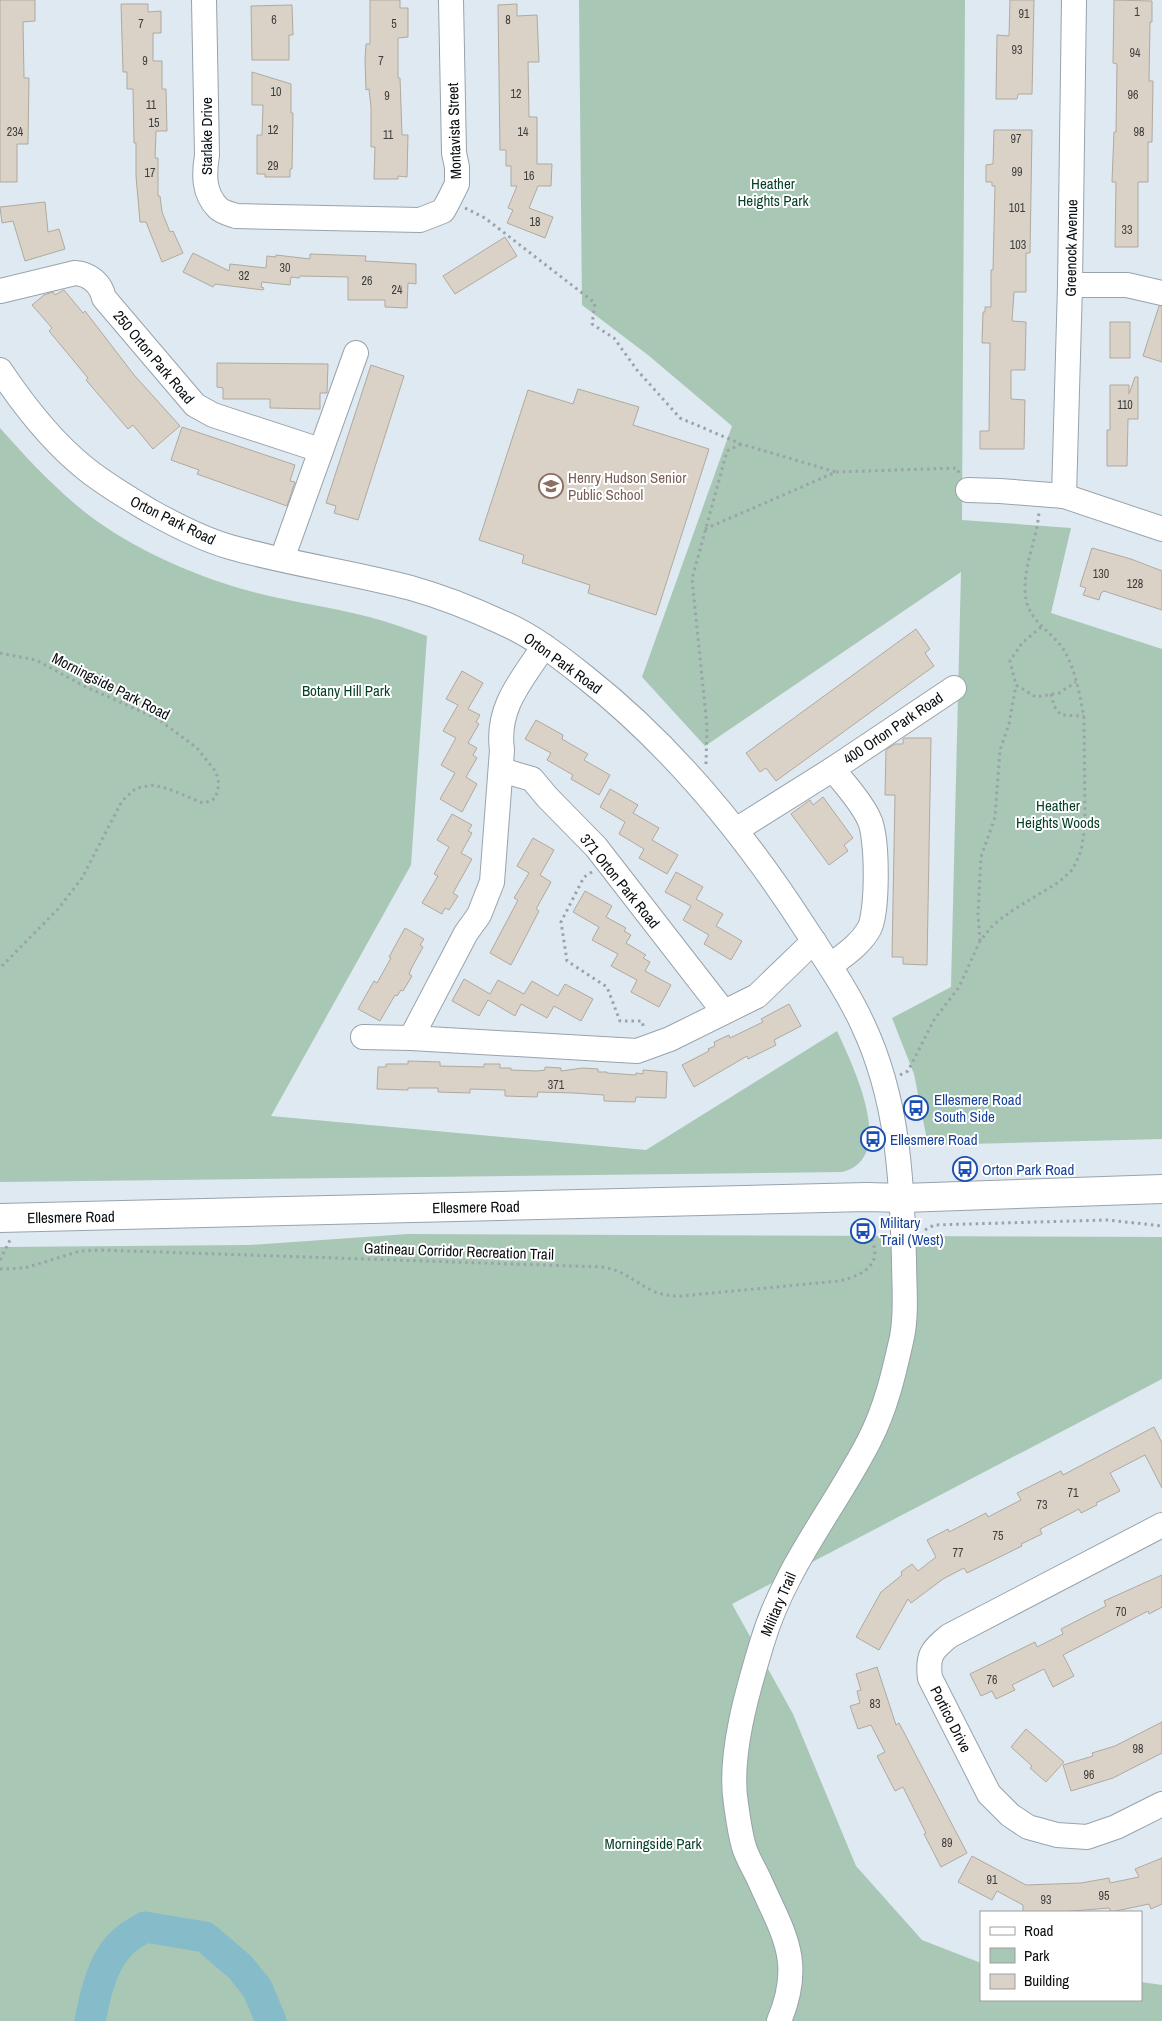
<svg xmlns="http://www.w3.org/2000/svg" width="1162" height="2021" font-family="'Archivo Narrow',sans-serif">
<rect width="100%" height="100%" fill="#dee9f1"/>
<g fill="#a8c7b5">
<polygon points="579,0 965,0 962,520 1071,528 1051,613 1162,649 1162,1139 928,1145 914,1074 892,1018 951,987 961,572 705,746 642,677 732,426 648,355 582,305"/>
<path d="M 0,428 C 23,454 48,481 75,504 C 118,541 178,569 232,586 C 276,600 323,605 369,617 C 388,622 408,629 427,636 L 411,865 L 271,1116 L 646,1150 L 837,1031 C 852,1064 899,1158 842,1172 L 0,1182 Z"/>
<polygon points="408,1234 1162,1237 1162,1379 732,1604 793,1714 856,1866 922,1940 981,1963 981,2000 1141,2000 1141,1982 1162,1985 1162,2021 0,2021 0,1247 249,1245"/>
</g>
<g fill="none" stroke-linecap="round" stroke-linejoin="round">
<path stroke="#86bbca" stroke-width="31" d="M 90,2021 C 95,1995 103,1958 125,1940 C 131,1935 138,1931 145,1927 L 205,1937 L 240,1967 L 257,1988 L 271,2021"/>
</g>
<g fill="#dad2c7" stroke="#b0a99f">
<polygon points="0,0 35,0 35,21 23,22 24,78 29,78 28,144 17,144 17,182 0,182"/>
<polygon points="370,0 400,0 400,8 408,8 408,37 398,38 398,78 400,78 402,135 408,135 407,177 398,176 398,179 374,179 375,147 371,147 371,107 369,89 366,90 365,60 366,44 370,44"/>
<polygon points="1010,0 1034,0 1032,94 1018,94 1017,99 996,99 997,35 1009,36"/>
<polygon points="1114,0 1152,1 1152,22 1150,22 1149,81 1153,81 1152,142 1148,142 1148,182 1138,182 1138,247 1115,247 1116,182 1112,182 1114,132 1116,132 1117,64 1113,63"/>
<polygon points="121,4 148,4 148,12 161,11 161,33 153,33 153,61 162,61 162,89 166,89 167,131 156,131 155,158 158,158 158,196 160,196 162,212 170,232 173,231 183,253 162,262 146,222 140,222 136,176 136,143 134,143 133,89 127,89 127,72 123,72"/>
<polygon points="517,4 517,16 537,15 539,62 528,62 529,117 537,117 537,164 552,164 551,186 538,186 529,208 553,217 545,238 507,223 513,210 508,208 517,186 511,186 511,166 506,166 506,150 500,150 498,5"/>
<polygon points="292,5 293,35 289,35 289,60 252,60 251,6"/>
<polygon points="252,72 291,84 291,113 293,113 292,169 290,169 290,177 265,177 265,174 257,174 257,135 262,135 263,105 252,105"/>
<polygon points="994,130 1032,130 1030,253 1026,253 1026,292 1014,292 1012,321 1026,322 1025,370 1011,370 1011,399 1025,400 1024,449 980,449 980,431 989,431 990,343 982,343 983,312 985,312 985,307 991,307 991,270 993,270 995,186 992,186 992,182 986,182 986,165 993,164"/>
<polygon points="45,202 48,232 59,229 65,249 25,261 13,221 2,223 0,207"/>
<polygon points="505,237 517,256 455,294 443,276"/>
<polygon points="193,253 229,271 230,264 266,268 267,256 276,257 276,255 310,259 310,254 366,256 365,261 416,264 416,284 408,283 407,308 385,307 385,300 348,300 348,277 300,276 299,278 291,277 290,285 262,282 261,287 264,288 263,290 215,284 213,287 183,272"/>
<polygon points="64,290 83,313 85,311 134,375 180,426 153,449 133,425 128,429 86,380 88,378 49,331 52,328 32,305 44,295 53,292 55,295"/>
<polygon points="1159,306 1162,306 1162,362 1143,356"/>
<rect x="1110" y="322" width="20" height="36"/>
<polygon points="217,363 328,364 327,393 320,393 320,409 270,408 270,399 223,399 223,388 217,387"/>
<polygon points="371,365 404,376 358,520 334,513 336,506 326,503"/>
<polygon points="1135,377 1138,377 1138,419 1128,419 1127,466 1107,466 1107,430 1110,430 1110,385 1129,385 1129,394"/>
<polygon points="578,389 639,407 633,425 709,449 656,615 588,593 590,585 522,563 524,555 479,540 528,390 573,404"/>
<polygon points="182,427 295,465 290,481 295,482 287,506 197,474 199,470 171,460"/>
<polygon points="1092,548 1131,559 1162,571 1162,610 1104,591 1101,593 1099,600 1083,595 1086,588 1080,586"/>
<polygon points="916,629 930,649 925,653 934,666 776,781 766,768 760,772 746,753"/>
<polygon points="462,671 483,683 468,709 480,715 476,722 479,724 468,743 477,748 473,755 477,758 466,777 477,784 462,812 440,799 455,773 441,765 456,738 443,731 458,705 446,699"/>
<polygon points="536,720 563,735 562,739 588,754 584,760 610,775 599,795 571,779 573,775 547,760 551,753 525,739"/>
<polygon points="905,738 931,738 927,965 903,964 903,957 892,957 895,795 885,795 886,750 895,744 903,744 903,739"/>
<polygon points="610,789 638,805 633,813 659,828 652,840 678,855 667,874 639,858 644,849 619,834 625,822 600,807"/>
<polygon points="823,797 853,838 844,845 848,851 829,865 791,814 810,800 813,805"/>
<polygon points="452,814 472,825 468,831 472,833 461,853 472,859 453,893 458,896 449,910 445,908 442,914 422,903 438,876 434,874 449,847 437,840"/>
<polygon points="533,838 554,850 540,875 551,882 536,909 539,911 511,965 490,953 518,900 514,898 529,873 517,866"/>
<polygon points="676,872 703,887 696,899 723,914 716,926 742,941 731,960 704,944 709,935 683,920 691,906 665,892"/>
<polygon points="585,891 612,906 606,917 626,928 624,931 631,935 626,943 646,955 643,958 650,962 645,971 671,985 659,1007 631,992 637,980 611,966 618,954 592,940 599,927 573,912"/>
<polygon points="405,928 424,939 420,945 423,947 412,967 409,974 412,976 403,991 401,990 397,996 395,995 380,1021 358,1009 374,981 377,983 391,958 389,957"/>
<polygon points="464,979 490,994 498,980 524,994 532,981 558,996 565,984 593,999 581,1021 554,1006 547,1018 521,1004 515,1016 488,1000 479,1016 452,1001"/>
<polygon points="789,1004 801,1026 774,1040 776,1045 748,1059 747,1056 694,1087 682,1065 709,1051 708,1049 715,1046 714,1042 729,1035 730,1038 763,1022 761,1019"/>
<polygon points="408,1061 440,1062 440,1066 484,1067 484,1064 500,1064 500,1068 511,1068 511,1070 537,1071 545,1070 545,1067 561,1068 561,1071 583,1068 598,1069 598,1072 607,1072 607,1073 636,1075 636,1073 643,1074 643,1070 667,1072 666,1098 636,1097 635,1102 604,1101 604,1095 574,1093 538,1092 537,1097 505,1096 505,1090 470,1089 470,1093 438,1092 438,1088 408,1088 408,1090 377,1089 378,1067 386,1067 386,1064 408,1064"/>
<polygon points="1154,1427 1162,1443 1162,1488 1145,1455 1110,1473 1120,1491 1096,1503 1097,1505 1081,1513 1079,1509 1040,1529 1042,1534 1021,1544 1022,1546 967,1573 964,1568 943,1579 911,1603 908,1599 879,1650 856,1637 881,1592 902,1575 901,1572 912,1564 918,1571 936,1557 927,1540 948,1529 949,1532 986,1513 988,1517 1021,1500 1017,1493 1061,1471 1063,1475"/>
<polygon points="1162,1575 1162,1607 1149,1614 1148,1611 1063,1655 1074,1676 1053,1687 1044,1669 1012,1685 1015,1690 996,1699 992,1691 981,1696 970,1674 1035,1642 1037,1647 1063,1634 1061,1629 1106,1606 1104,1601"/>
<polygon points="877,1667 896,1725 899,1723 967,1853 941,1867 924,1834 926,1833 903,1787 895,1791 877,1756 885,1752 871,1725 858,1729 850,1706 860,1703 857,1691 861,1690 856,1674"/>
<polygon points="1162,1722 1162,1753 1113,1778 1071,1791 1063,1765 1093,1756 1092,1753 1115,1746"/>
<polygon points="1026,1729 1064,1762 1046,1782 1030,1768 1032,1766 1011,1747"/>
<polygon points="972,1856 1026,1885 1081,1883 1109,1878 1110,1883 1139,1877 1135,1869 1162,1858 1162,1904 1151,1909 1149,1904 1111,1912 1109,1908 1061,1912 1023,1912 1023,1905 997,1891 992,1900 958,1882"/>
</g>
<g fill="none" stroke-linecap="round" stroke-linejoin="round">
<defs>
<g id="minor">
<path d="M 204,0 L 207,155 C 204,174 203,193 218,208 C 222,212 230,214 236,216 L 420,220 L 443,211 L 449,200 L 457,184 L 457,167 L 454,153 L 451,0"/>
<polyline points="1070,285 1127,285 1162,293"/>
<path d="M 0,291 L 75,273 C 90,274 101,284 104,298 L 195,405 L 213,415 L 320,450"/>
<path d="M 0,370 C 24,406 52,442 86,469 C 106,485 128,498 150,511 C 175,525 202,539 230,547 C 290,564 351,572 411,588 C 443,597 473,609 503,623 C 533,636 560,657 585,677 C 675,748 746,836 807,931 C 827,962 848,992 863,1025 C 898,1099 902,1180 904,1260 C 904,1286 907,1312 902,1337 C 894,1373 886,1408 869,1441 C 834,1509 784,1568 762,1643 C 748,1689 728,1756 736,1804 C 738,1818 740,1834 744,1847 C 747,1857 753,1867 758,1877 C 782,1932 805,1960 779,2021"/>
<polyline points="968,490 1000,491 1064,496 1162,529"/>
<polyline points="1064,496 1070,285 1074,0"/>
<polyline points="282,559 356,353"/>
<polyline points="501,770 532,779 547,797 596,847 724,1012"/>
<polyline points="736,830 833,769 954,688"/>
<path d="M 830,966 C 844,955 860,945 869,929 C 878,913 878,836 869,819 C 861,801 845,785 833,769"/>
<polyline points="363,1037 411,1038 637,1051 670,1039 757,996 814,941"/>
<path d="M 411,1038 L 466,933 L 479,915 L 492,882 L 502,750 C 496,707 522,680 544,646"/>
<path d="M 1162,1525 L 949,1636 C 932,1650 927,1655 930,1678 L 989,1794 L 1010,1815 L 1028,1827 L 1057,1835 L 1087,1837 L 1116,1827 L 1162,1804"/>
</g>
<polyline id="major" points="0,1218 867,1197 903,1198 1162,1189"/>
</defs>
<use href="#minor" stroke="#99a3ab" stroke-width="26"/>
<use href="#major" stroke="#99a3ab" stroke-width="30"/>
<g stroke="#9ba3aa" stroke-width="3" stroke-dasharray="2.5 4" stroke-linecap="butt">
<polyline points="465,208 485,218 595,303 592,324 614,338 637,370 680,418 741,444 836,472"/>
<polyline points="705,529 836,472 957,468 959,473"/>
<polyline points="1041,627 1022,643 1010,661 1016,685 1036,697 1059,693 1076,682"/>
<polyline points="0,653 36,660 84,686 158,719 197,748 216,772 219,784 216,797 211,801 203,803 169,789 154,785 136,788 122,801 82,878 58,909 0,968"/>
<polyline points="1051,694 1054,706 1061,715 1084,716"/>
<polyline points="706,764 707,726 692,579 727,451 741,444"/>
<polyline points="592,872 584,877 561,922 567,961 607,987 620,1021 642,1021 644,1029"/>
<polyline points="980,941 978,914 981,857 995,817 1000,750 1009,724 1016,685"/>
<path d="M 900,1075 L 908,1071 L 934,1020 L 959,987 L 980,941 L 994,924 L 1013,910 L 1059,882 L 1073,869 L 1081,851 L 1085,827 L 1084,718 C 1080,696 1076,672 1065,652 C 1051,628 1025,623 1025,588 C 1025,562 1037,538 1039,512"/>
<polyline points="925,1230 934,1225 1108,1220 1162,1226"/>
<polyline points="0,1260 11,1238"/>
<path d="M 0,1269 L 25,1268 L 80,1251 L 100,1250 L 602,1267 C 624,1270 634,1282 653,1291 C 662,1295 671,1296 681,1296 L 839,1281 C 868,1274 885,1262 868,1231"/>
</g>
<use href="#minor" stroke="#fff" stroke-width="24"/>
<use href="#major" stroke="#fff" stroke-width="28"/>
</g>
<defs>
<symbol id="school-ring" viewBox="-11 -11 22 22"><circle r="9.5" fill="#fff" stroke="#8d6e63" stroke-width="1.5"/><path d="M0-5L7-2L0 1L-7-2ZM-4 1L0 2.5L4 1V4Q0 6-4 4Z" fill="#8d6e63"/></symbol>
<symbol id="bus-ring" viewBox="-11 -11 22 22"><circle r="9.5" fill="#fff" stroke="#1a4fb4" stroke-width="1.5"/><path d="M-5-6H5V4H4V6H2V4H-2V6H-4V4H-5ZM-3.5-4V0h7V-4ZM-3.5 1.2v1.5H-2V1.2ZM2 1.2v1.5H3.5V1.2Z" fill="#1a4fb4"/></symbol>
</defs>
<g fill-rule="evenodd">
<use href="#school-ring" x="537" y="472" width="28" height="28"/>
<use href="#bus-ring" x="902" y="1094" width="28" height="28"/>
<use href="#bus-ring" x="859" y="1125" width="28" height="28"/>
<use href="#bus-ring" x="951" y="1155" width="28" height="28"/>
<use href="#bus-ring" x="849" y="1217" width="28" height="28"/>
</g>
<g text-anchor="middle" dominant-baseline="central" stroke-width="4" stroke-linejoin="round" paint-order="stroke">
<g font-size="12" fill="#3d3e3e">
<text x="1137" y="12">1</text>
<text x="1024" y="14">91</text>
<text x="274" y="20">6</text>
<text x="508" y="20">8</text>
<text x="141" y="24">7</text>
<text x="394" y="24">5</text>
<text x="1017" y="50">93</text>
<text x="1135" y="53">94</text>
<text x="145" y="61">9</text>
<text x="381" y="61">7</text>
<text x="276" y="92">10</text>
<text x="516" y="94">12</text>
<text x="1133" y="95">96</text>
<text x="387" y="96">9</text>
<text x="151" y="105">11</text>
<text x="154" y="123">15</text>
<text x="273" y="130">12</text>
<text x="15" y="132">234</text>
<text x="523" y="132">14</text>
<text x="1139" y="132">98</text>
<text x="388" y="135">11</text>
<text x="1016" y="139">97</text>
<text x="273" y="166">29</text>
<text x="1017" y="172">99</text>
<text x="150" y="173">17</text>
<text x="529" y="176">16</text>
<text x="1017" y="208">101</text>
<text x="535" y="222">18</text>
<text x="1127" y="230">33</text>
<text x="1018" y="245">103</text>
<text x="285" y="268">30</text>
<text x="244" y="276">32</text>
<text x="367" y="281">26</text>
<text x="397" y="290">24</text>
<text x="1125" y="405">110</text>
<text x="1101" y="574">130</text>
<text x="1135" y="584">128</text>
<text x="556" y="1085">371</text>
<text x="1073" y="1493">71</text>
<text x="1042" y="1505">73</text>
<text x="998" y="1536">75</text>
<text x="958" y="1553">77</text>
<text x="1121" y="1612">70</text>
<text x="992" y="1680">76</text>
<text x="875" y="1704">83</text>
<text x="1138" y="1749">98</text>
<text x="1089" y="1775">96</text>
<text x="947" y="1843">89</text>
<text x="992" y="1880">91</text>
<text x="1104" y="1896">95</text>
<text x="1046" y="1900">93</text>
</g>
<g font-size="15" fill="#090d10" stroke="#fff">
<text transform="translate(454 131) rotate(-92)">Montavista Street</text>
<text transform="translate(206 136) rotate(-90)">Starlake Drive</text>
<text transform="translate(1071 248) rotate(-89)">Greenock Avenue</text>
<text transform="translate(154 357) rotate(50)">250 Orton Park Road</text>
<text transform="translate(173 520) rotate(26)">Orton Park Road</text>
<text transform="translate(563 663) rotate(36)">Orton Park Road</text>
<text transform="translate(111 686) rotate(27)">Morningside Park Road</text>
<text transform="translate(893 728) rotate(-34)">400 Orton Park Road</text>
<text transform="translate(620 881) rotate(51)">371 Orton Park Road</text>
<text transform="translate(476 1207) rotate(-1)">Ellesmere Road</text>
<text transform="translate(71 1217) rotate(-1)">Ellesmere Road</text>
<text transform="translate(459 1251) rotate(2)">Gatineau Corridor Recreation Trail</text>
<text transform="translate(778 1604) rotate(-67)">Military Trail</text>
<text transform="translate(951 1719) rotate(63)">Portico Drive</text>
</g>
<g font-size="15" fill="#043e26" stroke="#fff">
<text x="773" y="183">Heather<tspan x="773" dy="17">Heights Park</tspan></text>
<text x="346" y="690">Botany Hill Park</text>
<text x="1058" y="805">Heather<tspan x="1058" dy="17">Heights Woods</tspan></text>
<text x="653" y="1843">Morningside Park</text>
</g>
<g font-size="15" fill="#785e54" stroke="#fff" text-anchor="start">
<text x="568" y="477">Henry Hudson Senior<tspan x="568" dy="17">Public School</tspan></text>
</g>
<g font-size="15" fill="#164399" stroke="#fff" text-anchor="start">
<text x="934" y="1099">Ellesmere Road<tspan x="934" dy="17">South Side</tspan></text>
<text x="890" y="1139">Ellesmere Road</text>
<text x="982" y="1169">Orton Park Road</text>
<text x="880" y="1222">Military<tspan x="880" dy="17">Trail (West)</tspan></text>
</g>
</g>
<rect x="980" y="1911" width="162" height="90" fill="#ffffff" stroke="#9d9e9f"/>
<rect x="990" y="1927" width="25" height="8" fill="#ffffff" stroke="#9d9e9f"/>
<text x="1024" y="1936" font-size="15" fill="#090d10">Road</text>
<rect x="990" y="1948" width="25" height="15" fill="#a8c7b5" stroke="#9d9e9f"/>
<text x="1024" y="1961" font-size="15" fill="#090d10">Park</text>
<rect x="990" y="1974" width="25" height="15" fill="#dad2c7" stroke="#9d9e9f"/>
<text x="1024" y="1986" font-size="15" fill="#090d10">Building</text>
</svg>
